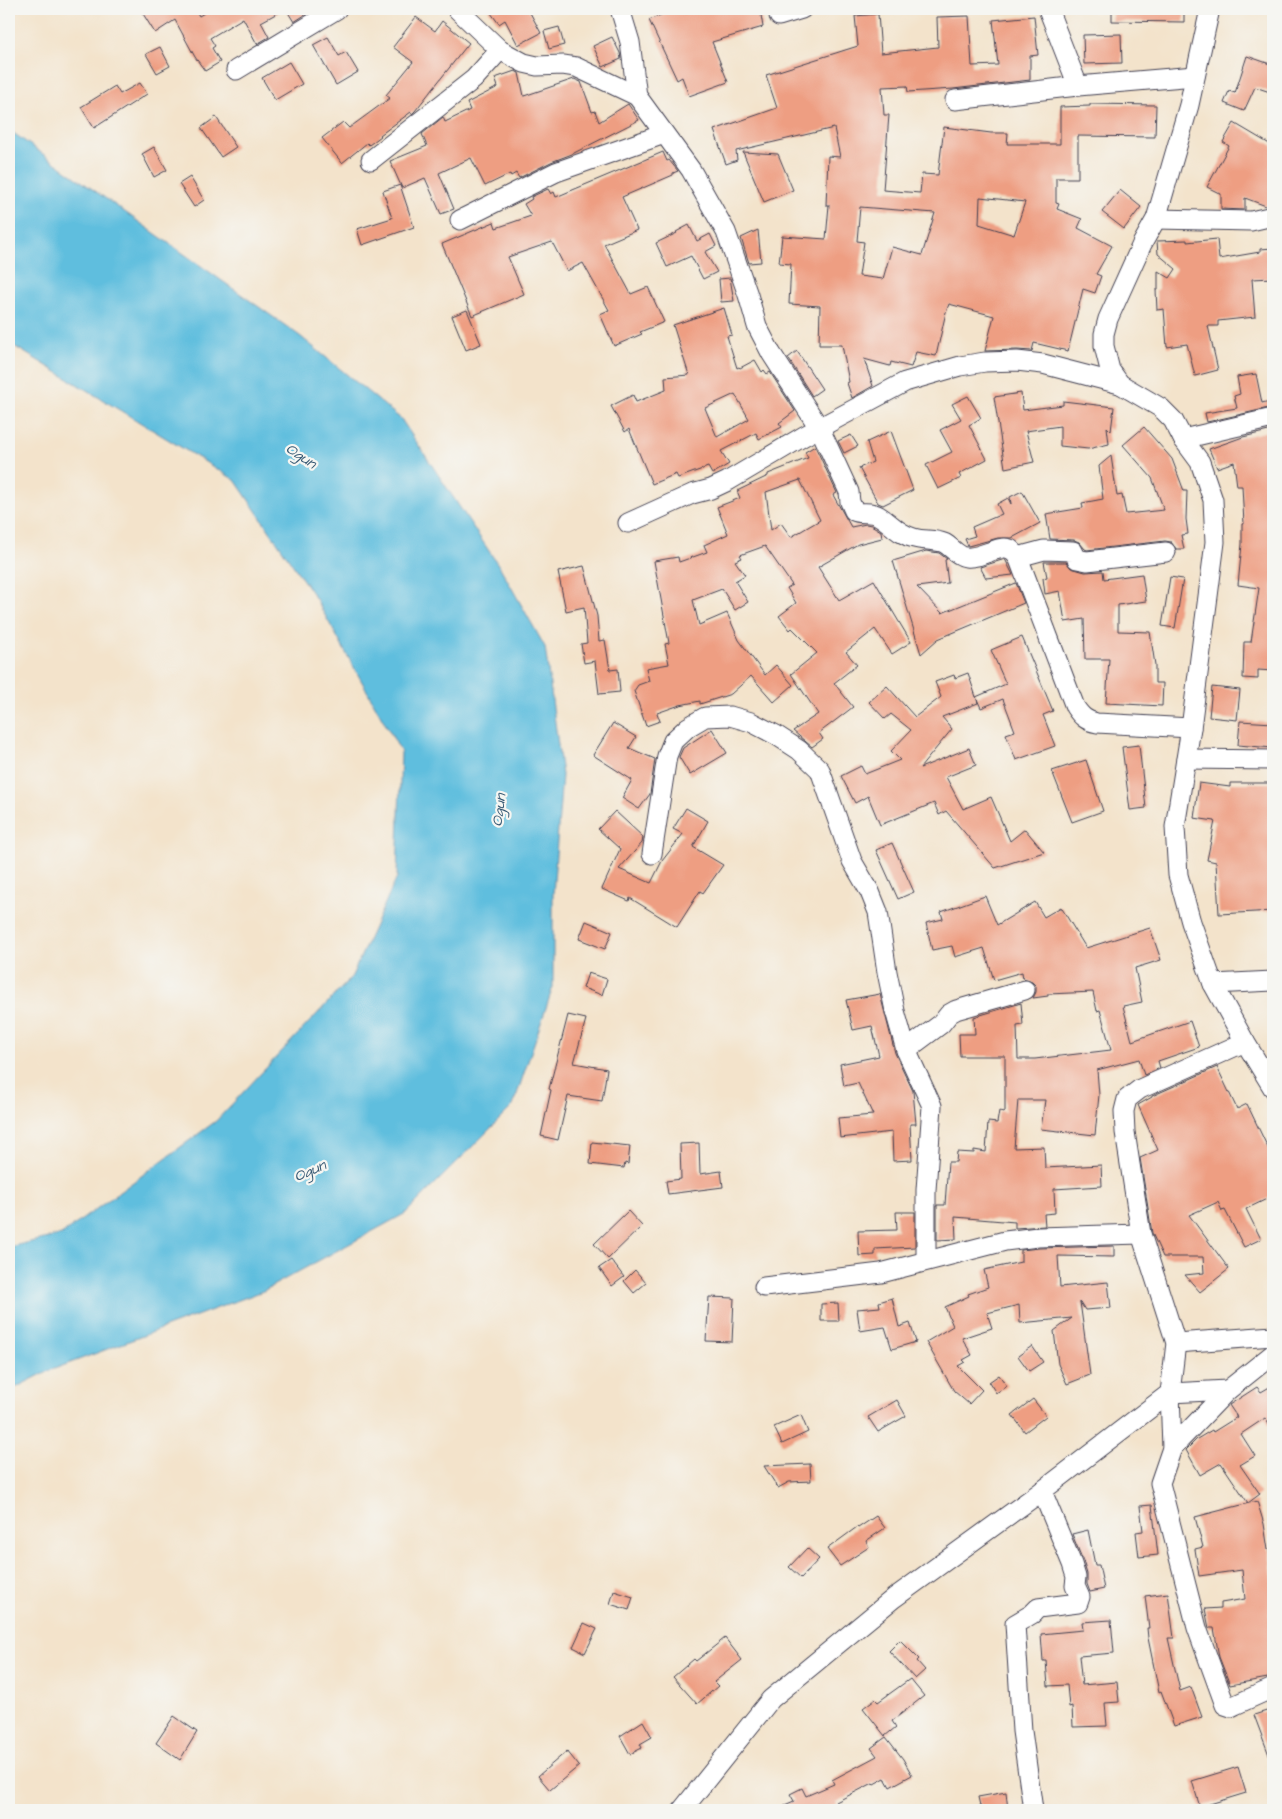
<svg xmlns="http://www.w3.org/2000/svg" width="1282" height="1819" font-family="'Architects Daughter',sans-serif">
<rect width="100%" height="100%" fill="#f6f6f2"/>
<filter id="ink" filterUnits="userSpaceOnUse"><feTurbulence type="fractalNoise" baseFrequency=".02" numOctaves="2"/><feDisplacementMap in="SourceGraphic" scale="10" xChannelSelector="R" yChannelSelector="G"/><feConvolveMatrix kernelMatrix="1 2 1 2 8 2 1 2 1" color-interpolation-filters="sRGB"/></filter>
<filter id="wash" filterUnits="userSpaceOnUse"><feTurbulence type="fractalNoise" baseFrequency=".0096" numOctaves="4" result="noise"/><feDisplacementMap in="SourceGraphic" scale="20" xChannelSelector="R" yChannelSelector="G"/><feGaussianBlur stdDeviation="1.12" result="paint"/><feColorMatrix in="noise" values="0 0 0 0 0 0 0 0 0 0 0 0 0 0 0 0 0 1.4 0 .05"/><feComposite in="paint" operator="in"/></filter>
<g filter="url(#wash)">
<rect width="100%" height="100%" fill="#f3e3cb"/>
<polygon fill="#5fbede" stroke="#40708c" points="9,130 300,336 401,419 501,569 545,647 562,775 553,894 553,987 513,1106 406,1213 263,1291 46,1372 9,1391 9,1247 61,1235 216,1121 351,978 397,877 401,752 316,599 235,480 9,343"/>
<g id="blocks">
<g fill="#ee9e82" fill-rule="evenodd">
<polygon points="140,9 195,9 199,16 211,9 285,9 261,22 269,37 257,44 243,18 210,38 215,46 212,48 220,62 205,71 195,57 175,20 155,33"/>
<polygon points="286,9 306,9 308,13 294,22"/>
<polygon points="488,9 528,9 541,33 518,45 505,20 499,24"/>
<polygon points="675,9 760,9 763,27 712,42 728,82 689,96 682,77 677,80 649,20"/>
<polygon points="1112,9 1184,9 1184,22 1112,21"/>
<path d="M 878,14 L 881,53 L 938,47 L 937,17 L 969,16 L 972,66 L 998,65 L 993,20 L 1034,16 L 1038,55 L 1030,56 L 1030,80 L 953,89 L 908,92 L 907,86 L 882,87 L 884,115 L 889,115 L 883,190 L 920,193 L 922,174 L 938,175 L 944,127 L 991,133 L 1008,133 L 1007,144 L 1060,144 L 1060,107 L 1090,106 L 1090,104 L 1156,105 L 1155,137 L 1078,136 L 1078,178 L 1056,178 L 1056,203 L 1059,204 L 1057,209 L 1082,219 L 1078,228 L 1112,246 L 1096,274 L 1101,276 L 1095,293 L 1083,289 L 1068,351 L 1034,343 L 1032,351 L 1017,350 L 985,351 L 994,316 L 949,304 L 946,312 L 936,356 L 916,352 L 911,367 L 891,362 L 890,366 L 864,359 L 873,386 L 852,398 L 847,383 L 849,382 L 842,345 L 819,345 L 820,306 L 789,304 L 791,264 L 779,263 L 782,236 L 826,239 L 829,205 L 826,205 L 828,156 L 840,157 L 834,128 L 736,151 L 737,160 L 726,164 L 714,130 L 777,108 L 766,75 L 858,46 L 855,16 ZM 980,197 L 1025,202 L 1014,235 L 979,224 ZM 860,207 L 935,213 L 922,255 L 892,247 L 883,279 L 859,276 L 864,242 L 857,241 Z"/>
<polygon points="416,17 435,31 442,21 469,43 415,111 412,114 411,112 380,135 381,136 369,145 367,143 342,163 322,138 343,122 349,128 390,98 386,95 413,62 393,47"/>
<polygon points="559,27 564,45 549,49 544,31"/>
<polygon points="1121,34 1122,63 1084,64 1083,35"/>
<polygon points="328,37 339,56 346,52 358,72 336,85 313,45"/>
<polygon points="612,37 620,53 621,59 603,67 593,46"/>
<polygon points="160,47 170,66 157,73 146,54"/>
<polygon points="1247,56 1273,65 1273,93 1255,87 1244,111 1224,103 1229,91 1235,93"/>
<polygon points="289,62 302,84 275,100 262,78"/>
<polygon points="515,71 519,73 524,96 574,79 581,82 592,112 595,111 599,122 628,104 639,120 572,154 551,162 519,178 516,173 511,176 510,174 485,186 471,158 439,173 454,209 441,214 425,178 402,188 390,161 427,146 422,134 443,117 445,122 470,110 467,103 498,87 495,78"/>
<polygon points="140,83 147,94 94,128 81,107 115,86 120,94"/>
<polygon points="216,117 236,147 221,157 201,128"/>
<polygon points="1234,123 1273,146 1273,205 1266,206 1245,198 1245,210 1221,209 1221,194 1207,187 1229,146 1223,142"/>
<polygon points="154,147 167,170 154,177 142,154"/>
<polygon points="663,152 667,161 669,160 678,171 673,173 673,175 622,197 637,230 604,244 631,294 648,287 664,322 640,332 642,334 614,346 600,314 609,310 583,263 567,271 552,242 508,257 524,294 472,316 442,244 494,222 496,228 531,216 524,204 532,199 531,197 548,189 551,194 554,192 556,197"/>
<polygon points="743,152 778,154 793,190 764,202"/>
<polygon points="190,177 204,200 194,207 179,184"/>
<polygon points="400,185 414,227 362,245 357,229 392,218 383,191"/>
<polygon points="1120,190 1141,207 1124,229 1102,212"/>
<polygon points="689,225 697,241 710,234 716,246 705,252 717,272 703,279 691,256 667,267 656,243 677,233 676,232"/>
<polygon points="758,230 761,262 749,263 741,238"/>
<polygon points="1217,239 1219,259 1260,252 1260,249 1273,248 1273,278 1252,279 1255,317 1218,321 1218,326 1208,326 1218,370 1195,376 1187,344 1167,347 1164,309 1157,310 1156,290 1158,290 1158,271 1170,278 1176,269 1158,254 1157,241 1187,240 1187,242"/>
<polygon points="730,278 734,301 721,302 719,279"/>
<path d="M 724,308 L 732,335 L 727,336 L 737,368 L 739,367 L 740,368 L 755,360 L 762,372 L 764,370 L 767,374 L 770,372 L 795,411 L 779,423 L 782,427 L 759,439 L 756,433 L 721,451 L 729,464 L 712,474 L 708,467 L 678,478 L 676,474 L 652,484 L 629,429 L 625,432 L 611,406 L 633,395 L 636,402 L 666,390 L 665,377 L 689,375 L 673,325 ZM 735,394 L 749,419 L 717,437 L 705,408 Z"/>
<polygon points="467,310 481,344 466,350 452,316"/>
<polygon points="797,351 822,389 812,396 788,358"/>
<polygon points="1256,374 1262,403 1273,400 1273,407 1207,422 1205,413 1237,408 1234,396 1240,394 1237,377"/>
<polygon points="1021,393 1023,410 1063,405 1063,401 1114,407 1111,431 1107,427 1109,444 1088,449 1060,446 1060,426 1026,431 1034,462 1005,468 994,397"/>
<polygon points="968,396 981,418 969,425 987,459 959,474 961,478 938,489 926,465 952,452 940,430 961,419 952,404"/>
<polygon points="1144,427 1172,459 1184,491 1187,491 1186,519 1188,534 1181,535 1184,549 1176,549 1171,542 1165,541 1087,550 1085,549 1079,542 1074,540 1050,539 1046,514 1083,508 1082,503 1103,499 1099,466 1111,456 1117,496 1122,495 1126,514 1164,510 1152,478 1123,445"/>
<polygon points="1273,430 1273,671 1258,670 1258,679 1243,678 1244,642 1251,642 1259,588 1238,585 1242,544 1242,524 1244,524 1242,486 1237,486 1234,462 1217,468 1209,449 1243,437"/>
<polygon points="891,431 913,490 883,505 878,503 859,468 873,462 867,442"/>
<polygon points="851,435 858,446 844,453 838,441"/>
<path d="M 815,446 L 837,493 L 833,495 L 851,527 L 866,524 L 871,525 L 881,531 L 882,538 L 858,544 L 818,567 L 839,600 L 874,580 L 911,642 L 892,654 L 875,629 L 846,652 L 857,665 L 834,683 L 853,707 L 819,733 L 823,739 L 812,747 L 793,731 L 818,714 L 791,674 L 817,653 L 792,628 L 790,630 L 779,616 L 796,603 L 787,588 L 792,585 L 765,546 L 740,555 L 742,558 L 735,561 L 745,575 L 735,581 L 748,602 L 735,610 L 722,589 L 693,600 L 699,625 L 727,613 L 739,640 L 765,675 L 776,665 L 793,685 L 774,702 L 751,676 L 731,694 L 700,704 L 700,701 L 680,705 L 657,713 L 660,721 L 646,726 L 634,691 L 638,685 L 649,681 L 646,668 L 669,664 L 665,644 L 669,643 L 654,561 L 678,557 L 679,562 L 707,552 L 704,545 L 728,534 L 717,507 L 740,498 L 737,491 L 768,476 L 768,474 L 808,458 L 805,452 ZM 800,480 L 820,520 L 791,537 L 781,523 L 771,530 L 766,492 Z"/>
<polygon points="1022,491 1040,523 1012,538 998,538 968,546 965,539 975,536 972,527 1002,514 997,504 1008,498 1011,504 1010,497"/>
<polygon points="926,551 939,553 947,559 945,560 948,583 917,587 942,613 1016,583 1024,603 938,639 921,654 893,561"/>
<polygon points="1005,559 1013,575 986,578 980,567"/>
<polygon points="1044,562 1066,562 1071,568 1085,572 1103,571 1104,579 1142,574 1146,601 1118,605 1118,631 1150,632 1155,665 1155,683 1163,683 1162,706 1106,703 1109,659 1085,659 1084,619 1065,622 1060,591 1045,594 1043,578 1047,577"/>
<polygon points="584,566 597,616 599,641 605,640 610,670 618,669 620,692 599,694 595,661 584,663 581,644 587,643 584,607 566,611 558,572"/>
<polygon points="1170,577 1183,579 1175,628 1162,626"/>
<polygon points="1022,637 1053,711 1043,715 1055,746 1016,760 1006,734 1015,731 1003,699 981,708 976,697 1006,684 991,650"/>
<polygon points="968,673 978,703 942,717 952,729 920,768 969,748 976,765 946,777 963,809 991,797 1010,841 1025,829 1044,852 995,868 946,811 939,815 934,803 880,825 868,796 855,803 841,776 861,766 865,774 900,760 891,751 911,730 891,714 885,719 869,702 887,686 915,717 941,697 935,682 954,675 955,678"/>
<polygon points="1212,687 1240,690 1237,720 1209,717"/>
<polygon points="1240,721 1273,723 1273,748 1238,745"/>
<polygon points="613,723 636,737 629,748 655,759 650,794 639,809 622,798 632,780 593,755"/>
<polygon points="712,729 727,753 690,775 679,757 683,748"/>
<polygon points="1139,745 1146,808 1130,810 1122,747"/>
<polygon points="1086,760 1103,811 1072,822 1052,771"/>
<polygon points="1199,783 1230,787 1230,783 1272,783 1273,911 1219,914 1216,862 1207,860 1215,821 1194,818"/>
<polygon points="686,808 708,821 693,847 723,865 703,893 700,891 677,927 630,898 629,901 602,889 620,849 598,829 615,811 643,837 642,843 619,869 651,883 662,861 683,834 673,829"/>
<polygon points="892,843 914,892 898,899 876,850"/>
<polygon points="985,896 997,925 1035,902 1044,917 1061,907 1086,948 1150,928 1161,960 1135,968 1142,1002 1123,1006 1132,1041 1190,1021 1199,1047 1158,1061 1160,1068 1144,1075 1139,1059 1097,1070 1099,1095 1095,1135 1041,1129 1045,1100 1018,1100 1014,1148 1044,1147 1045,1168 1101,1165 1102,1186 1054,1189 1055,1213 1044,1214 1045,1226 1015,1228 1015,1222 955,1217 956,1239 937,1240 937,1205 945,1205 948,1162 956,1162 957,1152 974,1153 974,1150 986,1152 988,1122 997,1123 999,1111 1005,1112 1005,1056 960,1056 959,1034 975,1034 974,1017 1021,1003 1023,1025 1017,1026 1018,1059 1035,1059 1111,1050 1100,1010 1097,1011 1093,992 1048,994 1048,996 1033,998 1036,992 1036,986 1032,982 1023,979 1022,972 994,980 984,948 955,957 952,946 932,950 926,923 943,919 941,912"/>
<polygon points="586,921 612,932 605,949 579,939"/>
<polygon points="588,973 607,979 602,995 583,988"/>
<polygon points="880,994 895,1053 913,1091 916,1124 910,1124 912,1160 893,1161 892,1132 840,1138 838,1118 873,1115 858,1083 844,1086 840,1064 879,1056 872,1026 853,1030 846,1000"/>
<polygon points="568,1015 586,1019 574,1063 607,1069 602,1101 568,1096 558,1140 541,1136 551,1090 549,1089"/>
<polygon points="1217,1067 1237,1109 1247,1104 1269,1150 1273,1148 1273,1196 1246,1209 1261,1239 1244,1247 1225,1210 1222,1211 1218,1202 1189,1215 1229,1269 1200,1292 1185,1275 1204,1273 1203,1257 1163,1257 1152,1233 1140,1158 1158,1150 1138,1105 1152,1097 1152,1096"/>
<polygon points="592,1142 630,1146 628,1164 625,1163 624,1168 590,1164"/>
<polygon points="699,1143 700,1174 721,1171 723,1187 668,1194 666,1181 681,1179 680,1144"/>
<polygon points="628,1211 642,1226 608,1259 594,1244"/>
<polygon points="896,1212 915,1212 915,1247 875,1249 875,1255 859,1256 858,1231 897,1230"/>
<polygon points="1114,1246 1114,1257 1058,1256 1060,1287 1108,1282 1111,1308 1085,1310 1080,1302 1090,1375 1067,1384 1058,1364 1054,1331 1072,1318 1020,1323 1019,1305 987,1313 992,1328 962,1338 972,1355 963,1360 965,1362 958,1366 982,1390 969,1404 954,1391 926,1342 953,1326 945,1307 969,1296 968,1294 988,1287 984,1270 1021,1262 1021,1250 1039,1248"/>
<polygon points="611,1260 624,1277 612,1286 599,1268"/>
<polygon points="635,1270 646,1283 634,1293 624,1281"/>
<polygon points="709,1297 734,1298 732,1342 706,1341"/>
<polygon points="892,1298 899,1327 910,1323 916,1342 892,1349 885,1327 860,1331 857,1309 880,1307 879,1302"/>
<polygon points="838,1303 839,1321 821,1321 821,1304"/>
<polygon points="1032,1346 1043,1362 1029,1371 1018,1356"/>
<polygon points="999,1375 1007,1386 996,1393 989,1382"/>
<polygon points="1273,1385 1273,1431 1265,1418 1241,1434 1255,1456 1240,1465 1260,1494 1248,1503 1221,1463 1200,1475 1186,1450 1197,1439 1212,1430 1213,1432 1237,1417 1229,1405 1257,1387 1261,1392"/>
<polygon points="1033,1399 1046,1416 1025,1432 1012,1415"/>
<polygon points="897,1400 906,1416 878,1432 868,1417"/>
<polygon points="801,1415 808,1432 782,1444 774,1427"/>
<polygon points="810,1464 811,1481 789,1482 778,1488 764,1466"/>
<polygon points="1257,1501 1264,1524 1268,1550 1269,1550 1273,1585 1273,1613 1270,1614 1273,1643 1273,1677 1230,1685 1219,1657 1214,1628 1209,1628 1205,1609 1221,1608 1221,1603 1245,1599 1242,1570 1199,1576 1195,1549 1203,1547 1195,1517"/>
<polygon points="1152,1505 1158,1555 1139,1557 1136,1532 1143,1531 1140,1506"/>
<polygon points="876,1516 885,1528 866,1541 869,1547 840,1566 827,1549 857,1527 858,1528"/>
<polygon points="1088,1530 1095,1565 1099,1565 1104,1589 1090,1592 1087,1584 1087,1574 1083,1561 1072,1534"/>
<polygon points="807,1548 819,1559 801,1578 789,1567"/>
<polygon points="614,1591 633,1597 629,1610 610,1604"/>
<polygon points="1168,1593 1174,1638 1168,1638 1180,1691 1191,1687 1202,1717 1174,1726 1161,1691 1159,1692 1148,1638 1147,1628 1149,1628 1145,1596"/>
<polygon points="1111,1620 1114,1653 1079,1656 1082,1685 1117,1682 1119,1702 1105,1703 1107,1726 1073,1727 1072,1706 1069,1707 1067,1685 1048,1686 1046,1661 1043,1661 1041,1634 1083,1630 1082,1622"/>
<polygon points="584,1623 597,1629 585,1653 573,1647"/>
<polygon points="725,1638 742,1660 714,1682 718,1686 697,1704 673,1677 694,1659 696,1661"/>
<polygon points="900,1640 919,1659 917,1661 925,1670 915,1679 889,1651"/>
<polygon points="910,1679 924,1696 892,1721 896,1727 885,1736 863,1708 875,1699 878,1702"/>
<polygon points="1273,1709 1273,1762 1272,1763 1254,1715"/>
<polygon points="174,1716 197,1732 180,1760 156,1743"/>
<polygon points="643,1721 652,1737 640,1744 642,1748 630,1754 620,1736"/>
<polygon points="886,1737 903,1759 912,1775 890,1787 885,1778 874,1784 873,1783 836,1802 837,1805 824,1810 773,1810 794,1801 790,1794 802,1788 806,1796 834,1784 832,1780 877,1756 871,1748"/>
<polygon points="567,1751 579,1766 550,1790 538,1776"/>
<polygon points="1238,1767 1246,1793 1200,1807 1192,1781"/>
<polygon points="1006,1792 1008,1810 981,1810 978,1797"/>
</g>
</g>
</g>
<g filter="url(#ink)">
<use href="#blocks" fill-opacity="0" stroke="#413f51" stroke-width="1"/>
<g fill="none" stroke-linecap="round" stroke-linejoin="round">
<defs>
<g id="street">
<polyline points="457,9 500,50 524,63 537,66 563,65 576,67 637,96"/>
<path d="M 620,9 L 630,42 L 637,96 L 691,170 L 726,232 L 748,295 L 757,326 L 771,353 L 820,429 L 849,492 L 850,502 L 854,511 C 862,515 870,510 879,516 C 891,523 899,535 914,538 C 924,541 934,539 944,543 C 952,547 957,556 966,557 C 981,559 999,544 1010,549 C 1013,551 1016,555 1018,557 L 1075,707 C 1081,716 1086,721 1097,723 L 1191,728"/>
<polyline points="1048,9 1078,86"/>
<polyline points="1210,9 1189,105 1156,219 1142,244 1108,319 1104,334 1104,346 1110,370 1120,384 1161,408 1173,420 1183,439 1200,462 1213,500 1215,542 1191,728 1175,827 1178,875 1191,922 1213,984 1245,1042 1273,1088"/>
<polyline points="779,16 802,9"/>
<polyline points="236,70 337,9"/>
<polyline points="955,100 1078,86 1195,76"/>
<polyline points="371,160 474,79 500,50"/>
<polyline points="1156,219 1251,221 1273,216"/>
<polyline points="460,220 556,172 664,134"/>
<polyline points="1183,439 1273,418"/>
<polyline points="628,523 692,494 711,489 728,481 804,436 905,382 960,366 985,362 1017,361 1043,364 1120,384"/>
<polyline points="1018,557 1044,550 1073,551 1077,559 1087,561 1166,552"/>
<polyline points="1186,759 1273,760"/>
<polyline points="652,854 667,756 673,741 688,727 705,717 730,716 751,722 776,735 799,750 820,770 852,861 870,892 878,912 887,972 895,1011 906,1050 932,1106 926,1190 926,1260"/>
<polyline points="1213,984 1273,981"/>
<polyline points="1245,1042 1140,1089 1127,1099 1124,1111 1125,1132 1141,1234 1176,1343 1170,1393 1172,1448 1160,1483 1197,1628 1225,1705 1231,1707 1235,1705 1273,1688"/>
<polyline points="906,1050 941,1024 949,1014 956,1010 1025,990"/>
<polyline points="764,1287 881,1273 1005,1241 1038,1237 1141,1234"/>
<polyline points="1176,1343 1273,1336"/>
<polyline points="1172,1448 1228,1390 1273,1354"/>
<polyline points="682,1810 771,1699 894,1598 1042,1491 1170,1393 1228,1390"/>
<polyline points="1033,1810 1022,1731 1015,1624 1032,1614 1038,1608 1078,1603 1080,1597 1075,1586 1076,1577 1072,1564 1042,1491"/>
</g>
</defs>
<use href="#street" stroke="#413f51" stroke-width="21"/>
<use href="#street" stroke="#fff" stroke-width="19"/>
</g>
</g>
<g text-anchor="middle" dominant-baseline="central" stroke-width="4.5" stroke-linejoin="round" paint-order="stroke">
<g font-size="15" font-style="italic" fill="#375974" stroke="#f6f6f2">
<text transform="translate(301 456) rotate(33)">Ogun</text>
<text transform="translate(499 810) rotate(-83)">Ogun</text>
<text transform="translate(310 1171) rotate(-24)">Ogun</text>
</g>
</g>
<rect width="1282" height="1819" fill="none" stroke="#f6f6f2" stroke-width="30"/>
</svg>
